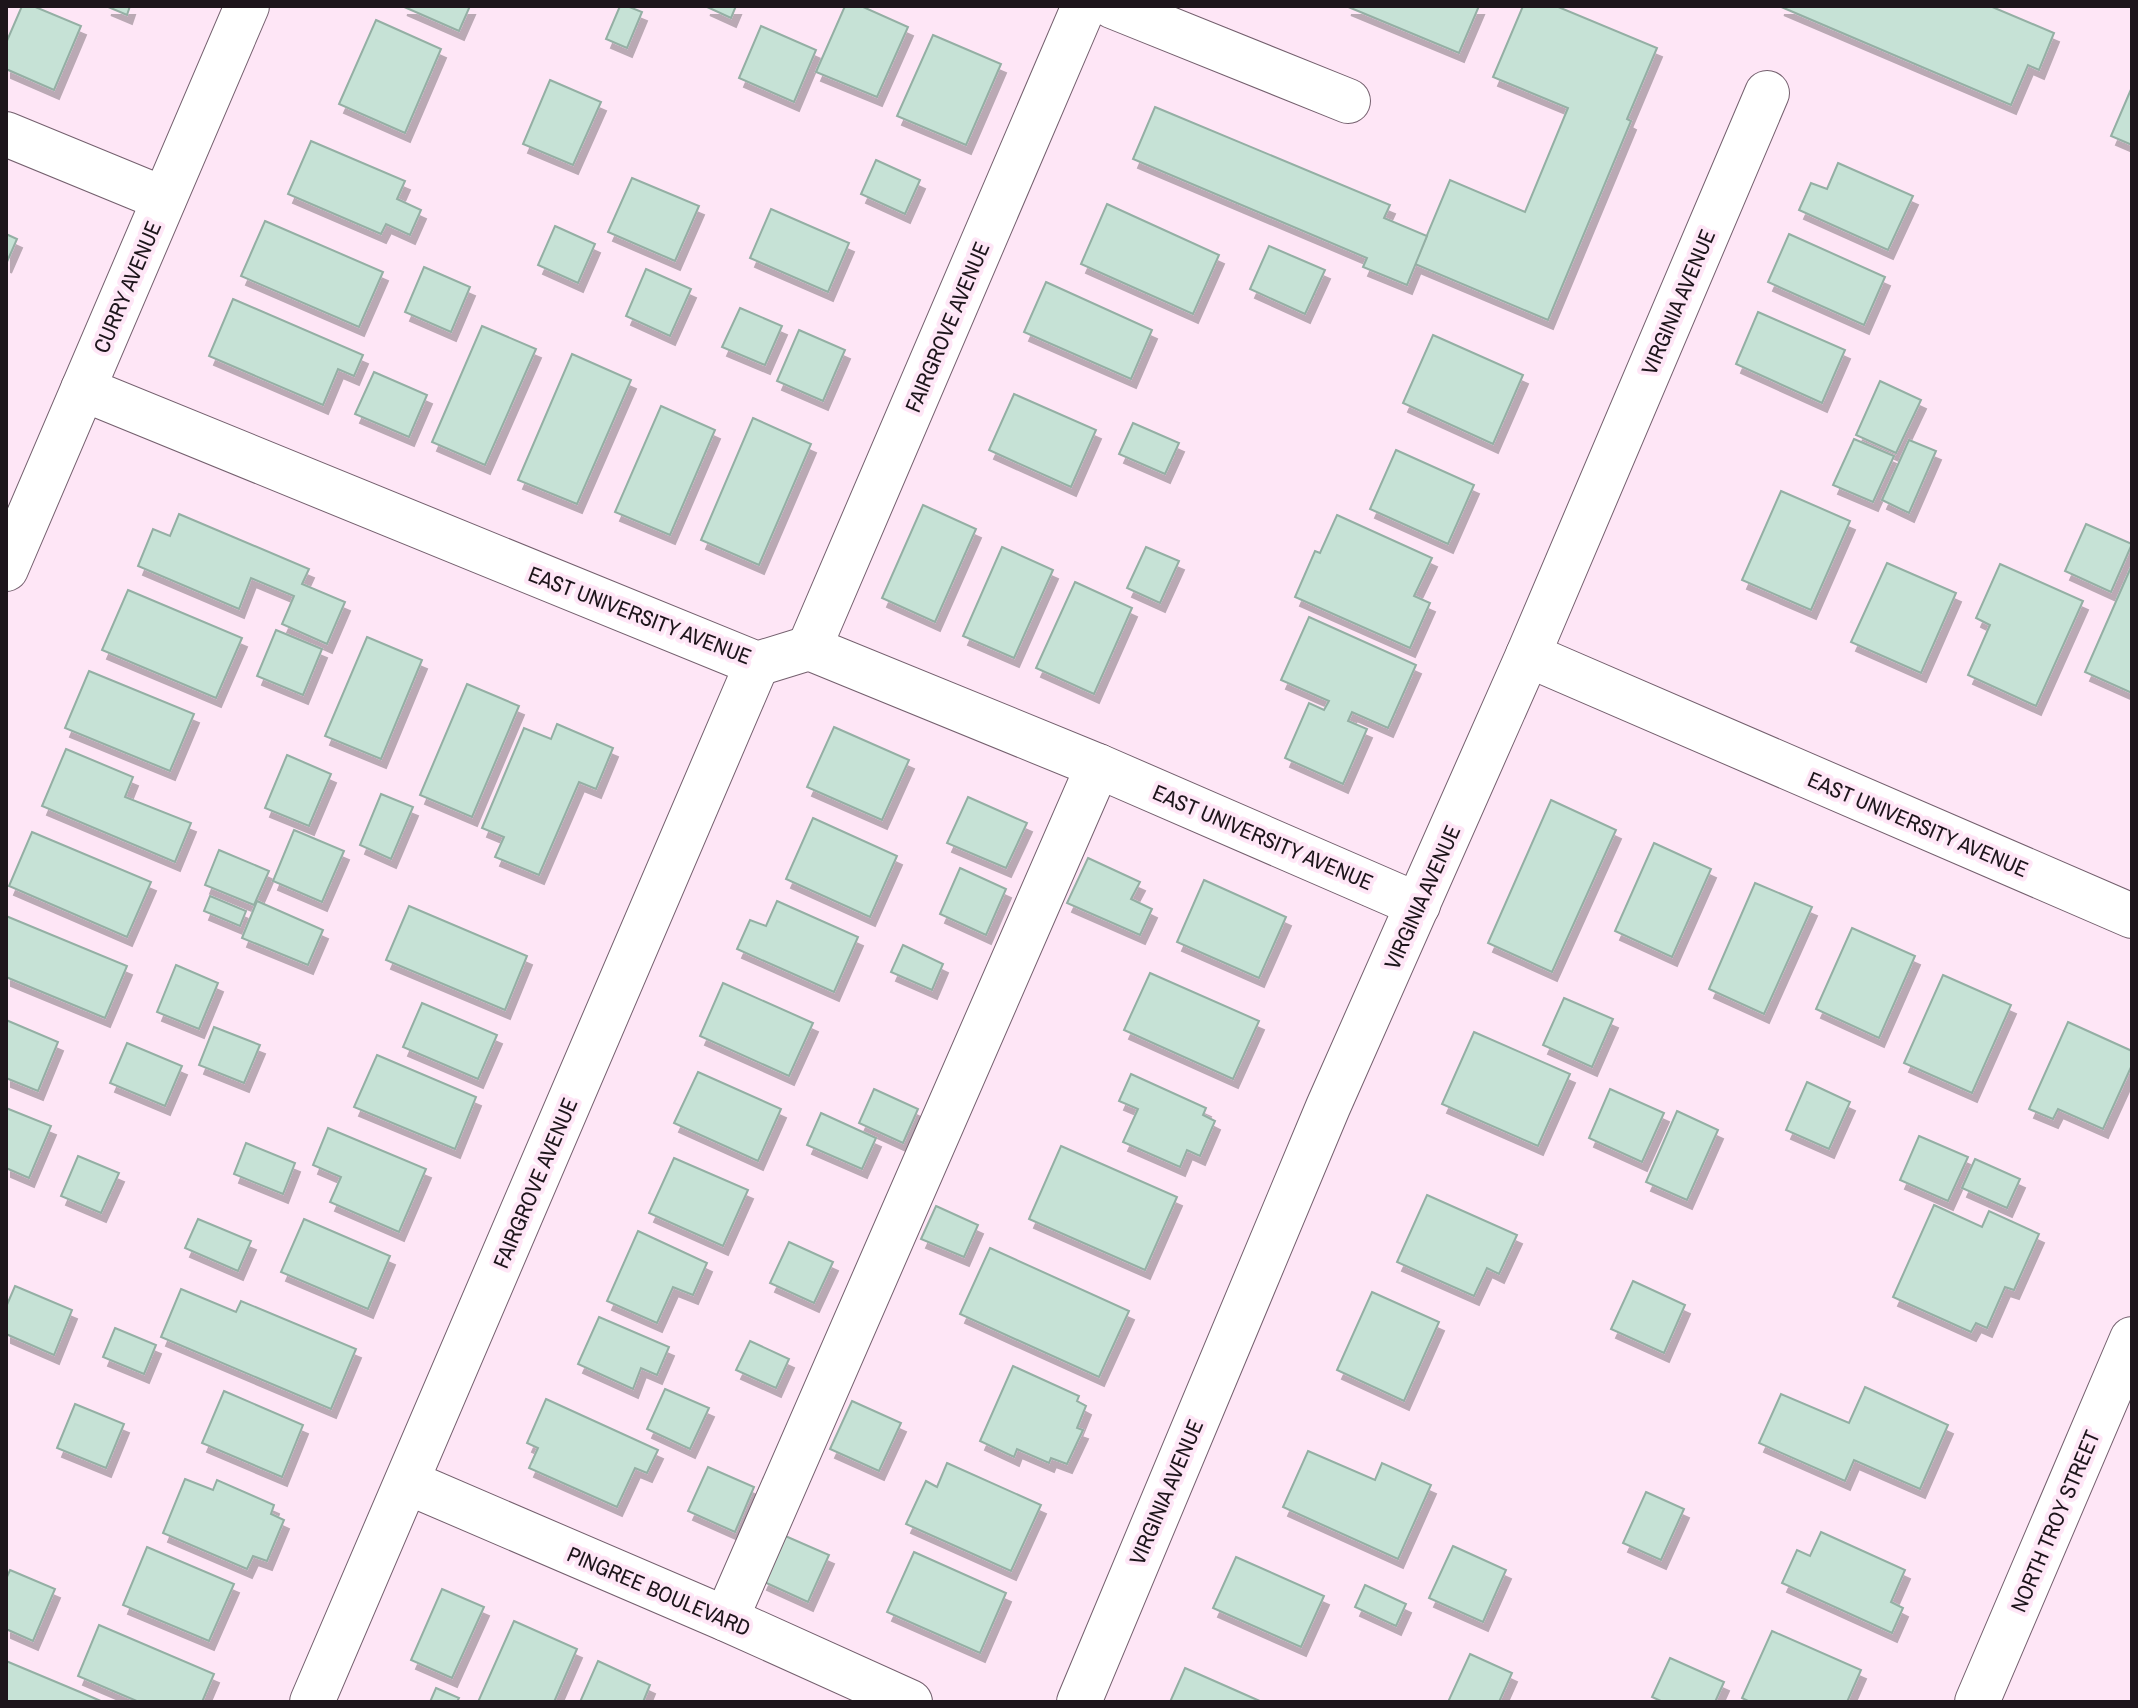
<svg xmlns="http://www.w3.org/2000/svg" width="2138" height="1708" font-family="'Archivo Narrow',sans-serif">
<defs>
<filter id="shadow"><feDropShadow dx="5" dy="9" stdDeviation="0" flood-color="#0004"/></filter>
</defs>
<rect width="100%" height="100%" fill="#fee6f6"/>
<g fill="#c6e2d6" stroke="#94afa4" stroke-width="2" filter="url(#shadow)">
<polygon points="22,6 33,6 81,26 54,90 6,69 6,43"/>
<polygon points="106,6 130,6 127,15"/>
<polygon points="402,6 470,6 459,31"/>
<polygon points="620,6 627,6 642,12 627,48 606,39"/>
<polygon points="705,6 736,6 731,18"/>
<polygon points="845,6 861,6 908,27 877,97 816,72"/>
<polygon points="1346,6 1479,6 1459,53"/>
<polygon points="1523,6 1556,6 1657,48 1627,119 1631,121 1548,320 1415,264 1450,180 1525,212 1568,108 1493,77"/>
<polygon points="1779,6 1990,6 2054,33 2039,70 2028,65 2011,105"/>
<polygon points="376,20 441,49 405,133 339,104"/>
<polygon points="761,26 816,50 794,102 739,78"/>
<polygon points="933,35 1001,64 966,145 897,116"/>
<polygon points="550,80 601,102 573,165 523,144"/>
<polygon points="2132,87 2132,145 2111,136"/>
<polygon points="1155,107 1390,205 1384,218 1427,236 1407,285 1363,267 1367,258 1133,159"/>
<polygon points="311,141 405,181 397,199 421,210 410,235 386,224 381,234 288,194"/>
<polygon points="876,160 920,180 905,214 861,194"/>
<polygon points="1838,163 1913,196 1888,250 1799,210 1811,183 1827,189"/>
<polygon points="632,178 699,206 675,261 608,232"/>
<polygon points="1107,204 1219,255 1193,314 1081,264"/>
<polygon points="771,209 849,243 828,292 750,258"/>
<polygon points="265,221 383,272 359,327 241,276"/>
<polygon points="555,226 595,244 578,283 538,265"/>
<polygon points="6,234 17,239 6,264"/>
<polygon points="1789,234 1885,277 1864,325 1768,282"/>
<polygon points="1269,246 1325,270 1305,314 1250,289"/>
<polygon points="424,267 470,287 451,332 405,312"/>
<polygon points="646,269 691,289 670,336 626,316"/>
<polygon points="1046,282 1152,330 1131,379 1024,332"/>
<polygon points="233,299 363,355 354,376 338,369 323,405 209,356"/>
<polygon points="740,308 782,326 765,365 722,347"/>
<polygon points="1758,312 1845,350 1822,403 1736,364"/>
<polygon points="482,326 536,349 485,465 432,442"/>
<polygon points="799,330 845,350 823,401 777,381"/>
<polygon points="1433,335 1523,375 1493,444 1403,403"/>
<polygon points="572,354 631,380 577,504 518,480"/>
<polygon points="374,372 427,395 409,437 355,414"/>
<polygon points="1880,381 1921,400 1896,453 1856,435"/>
<polygon points="1014,394 1096,430 1071,487 989,450"/>
<polygon points="661,406 715,430 670,535 615,512"/>
<polygon points="753,418 811,444 759,565 701,540"/>
<polygon points="1133,423 1179,443 1165,474 1119,454"/>
<polygon points="1854,439 1894,456 1873,502 1833,485"/>
<polygon points="1909,440 1936,451 1909,513 1882,500"/>
<polygon points="1396,450 1474,485 1448,544 1370,509"/>
<polygon points="1781,491 1850,521 1811,610 1742,580"/>
<polygon points="923,505 976,529 935,622 882,598"/>
<polygon points="179,514 309,569 302,584 345,602 327,644 282,624 294,596 251,578 239,609 138,566 153,529 170,536"/>
<polygon points="1337,515 1432,558 1414,596 1430,603 1410,648 1295,597 1315,551 1320,553"/>
<polygon points="2086,524 2132,544 2111,592 2065,571"/>
<polygon points="1002,547 1053,570 1014,658 963,636"/>
<polygon points="1146,547 1179,561 1160,603 1127,588"/>
<polygon points="1887,563 1956,593 1921,673 1851,642"/>
<polygon points="2000,564 2083,601 2036,706 1968,675 1990,625 1976,618"/>
<polygon points="2132,565 2132,693 2085,672"/>
<polygon points="1075,582 1132,608 1094,694 1036,668"/>
<polygon points="128,590 242,638 216,698 102,650"/>
<polygon points="1309,617 1416,665 1388,728 1352,712 1348,721 1367,729 1343,784 1285,758 1309,703 1324,710 1329,701 1281,680"/>
<polygon points="276,630 322,649 303,695 257,676"/>
<polygon points="367,637 422,660 381,759 325,736"/>
<polygon points="89,671 194,714 170,771 65,728"/>
<polygon points="467,684 519,706 472,817 420,795"/>
<polygon points="557,724 613,748 596,789 579,782 539,875 495,857 504,837 482,828 524,728 551,739"/>
<polygon points="834,727 909,760 882,820 807,787"/>
<polygon points="66,749 133,777 125,797 191,823 175,862 42,806"/>
<polygon points="287,755 331,774 309,826 265,808"/>
<polygon points="381,794 413,807 391,859 360,845"/>
<polygon points="968,797 1027,823 1006,868 947,843"/>
<polygon points="1551,800 1616,830 1552,972 1488,943"/>
<polygon points="813,818 897,856 870,917 786,879"/>
<polygon points="294,830 344,851 322,902 273,881"/>
<polygon points="32,832 151,882 127,937 9,886"/>
<polygon points="1654,843 1711,869 1672,957 1615,931"/>
<polygon points="219,850 269,871 254,905 205,885"/>
<polygon points="1088,858 1140,882 1131,899 1152,909 1140,935 1067,903"/>
<polygon points="960,868 1006,889 986,935 940,914"/>
<polygon points="1204,880 1286,917 1259,978 1177,942"/>
<polygon points="1755,883 1812,907 1764,1014 1709,989"/>
<polygon points="210,896 246,911 240,926 204,911"/>
<polygon points="257,901 323,930 308,965 242,938"/>
<polygon points="777,901 858,937 834,992 737,949 750,920 766,926"/>
<polygon points="409,906 527,956 505,1010 386,960"/>
<polygon points="6,916 127,966 105,1018 6,977"/>
<polygon points="1852,928 1915,956 1879,1038 1816,1009"/>
<polygon points="903,945 943,964 932,990 891,972"/>
<polygon points="176,965 218,983 199,1029 157,1012"/>
<polygon points="1150,973 1259,1021 1233,1079 1124,1030"/>
<polygon points="1943,975 2011,1005 1972,1093 1904,1063"/>
<polygon points="723,983 813,1023 789,1076 700,1036"/>
<polygon points="1564,998 1613,1019 1592,1067 1543,1045"/>
<polygon points="422,1003 497,1035 478,1079 403,1047"/>
<polygon points="6,1020 58,1042 38,1091 6,1078"/>
<polygon points="2068,1022 2132,1051 2132,1065 2103,1129 2058,1109 2053,1119 2029,1109"/>
<polygon points="214,1027 260,1045 244,1083 199,1065"/>
<polygon points="1474,1032 1570,1074 1538,1146 1442,1104"/>
<polygon points="127,1043 182,1066 165,1106 110,1083"/>
<polygon points="377,1055 476,1097 455,1149 354,1107"/>
<polygon points="698,1072 781,1109 758,1161 674,1123"/>
<polygon points="1131,1074 1206,1108 1203,1115 1215,1121 1200,1156 1187,1150 1180,1167 1123,1142 1138,1109 1119,1101"/>
<polygon points="1807,1082 1850,1102 1829,1149 1786,1130"/>
<polygon points="874,1089 918,1109 903,1143 859,1123"/>
<polygon points="1610,1089 1664,1113 1642,1162 1589,1138"/>
<polygon points="6,1108 51,1126 29,1178 6,1168"/>
<polygon points="1677,1111 1718,1130 1687,1200 1646,1182"/>
<polygon points="821,1113 876,1138 862,1169 807,1145"/>
<polygon points="328,1128 426,1169 399,1232 330,1202 341,1177 313,1165"/>
<polygon points="1919,1136 1968,1157 1948,1201 1900,1180"/>
<polygon points="246,1143 295,1163 283,1194 234,1174"/>
<polygon points="1061,1146 1177,1197 1145,1270 1029,1219"/>
<polygon points="78,1156 119,1173 101,1213 61,1196"/>
<polygon points="674,1158 748,1190 723,1246 649,1213"/>
<polygon points="1975,1159 2020,1179 2007,1208 1962,1188"/>
<polygon points="1427,1195 1517,1235 1499,1274 1487,1268 1474,1296 1397,1262"/>
<polygon points="1934,1205 1982,1227 1989,1211 2039,1234 2014,1290 2005,1287 1987,1328 1976,1323 1971,1332 1893,1297"/>
<polygon points="936,1206 978,1225 964,1257 921,1239"/>
<polygon points="198,1219 251,1241 238,1271 185,1248"/>
<polygon points="304,1219 390,1256 368,1309 281,1272"/>
<polygon points="638,1231 707,1263 693,1295 673,1287 657,1323 607,1301"/>
<polygon points="789,1242 833,1262 814,1303 770,1283"/>
<polygon points="990,1248 1129,1311 1099,1377 960,1314"/>
<polygon points="1633,1281 1685,1305 1664,1353 1611,1329"/>
<polygon points="15,1286 72,1310 54,1355 6,1334 6,1307"/>
<polygon points="181,1289 236,1312 241,1301 356,1349 331,1409 161,1337"/>
<polygon points="1372,1292 1439,1322 1404,1401 1337,1370"/>
<polygon points="599,1317 669,1347 657,1375 641,1368 633,1389 578,1364"/>
<polygon points="115,1328 156,1345 144,1374 103,1357"/>
<polygon points="750,1341 789,1359 776,1388 736,1370"/>
<polygon points="1013,1366 1079,1396 1077,1401 1086,1406 1077,1428 1083,1430 1067,1464 1051,1458 1049,1463 1017,1449 1014,1457 980,1441"/>
<polygon points="1865,1387 1948,1425 1920,1489 1854,1460 1845,1481 1759,1443 1781,1394 1849,1423"/>
<polygon points="665,1389 709,1408 690,1449 647,1429"/>
<polygon points="224,1391 303,1425 282,1477 202,1443"/>
<polygon points="546,1399 658,1450 647,1473 635,1468 617,1507 529,1468 538,1448 527,1443"/>
<polygon points="852,1401 901,1423 879,1471 830,1449"/>
<polygon points="75,1404 124,1424 106,1468 57,1448"/>
<polygon points="1308,1451 1375,1480 1382,1463 1431,1485 1398,1559 1283,1507"/>
<polygon points="947,1463 1041,1505 1011,1571 906,1524 926,1481 937,1487"/>
<polygon points="708,1467 754,1487 735,1532 688,1511"/>
<polygon points="185,1479 213,1490 217,1480 274,1505 271,1514 284,1520 267,1561 253,1556 247,1569 163,1533"/>
<polygon points="1646,1492 1684,1509 1661,1560 1623,1543"/>
<polygon points="1821,1532 1905,1570 1891,1602 1903,1608 1892,1633 1782,1583 1797,1550 1810,1556"/>
<polygon points="783,1535 829,1555 808,1602 762,1581"/>
<polygon points="1453,1546 1506,1570 1483,1622 1429,1598"/>
<polygon points="147,1547 234,1584 209,1641 123,1605"/>
<polygon points="914,1552 1006,1593 980,1653 887,1612"/>
<polygon points="1236,1557 1324,1596 1301,1647 1213,1608"/>
<polygon points="10,1570 55,1589 33,1641 6,1629 6,1579"/>
<polygon points="1365,1585 1406,1604 1396,1626 1355,1607"/>
<polygon points="442,1589 484,1607 452,1678 411,1660"/>
<polygon points="514,1621 577,1649 554,1702 478,1702"/>
<polygon points="99,1625 214,1674 202,1702 139,1702 78,1676"/>
<polygon points="1772,1631 1861,1670 1847,1702 1750,1702 1742,1698"/>
<polygon points="1470,1654 1512,1673 1499,1702 1448,1702"/>
<polygon points="1670,1658 1724,1682 1715,1702 1663,1702 1652,1697"/>
<polygon points="6,1661 80,1692 103,1702 6,1702"/>
<polygon points="598,1661 650,1685 643,1702 580,1702"/>
<polygon points="1185,1668 1262,1702 1170,1702"/>
<polygon points="436,1688 459,1698 457,1702 430,1702"/>
</g>
<g fill="none" stroke-linecap="round" stroke-linejoin="round">
<defs>
<g id="minor">
<polyline points="1112,6 1348,101"/>
<polyline points="6,134 164,199"/>
<polyline points="83,389 757,664 809,648 1098,766 1418,905"/>
<polyline points="6,569 247,6"/>
<polyline points="809,648 1084,6"/>
<polyline points="1528,655 2132,916"/>
<polyline points="407,1482 726,1619 910,1702"/>
<polyline points="726,1619 1098,766"/>
<polyline points="312,1702 757,664"/>
<polyline points="1079,1702 1328,1107 1528,655 1767,93"/>
<polyline points="1977,1702 2132,1339"/>
</g>
</defs>
<use href="#minor" stroke="#74606e" stroke-width="46"/>
<use href="#minor" stroke="#fff" stroke-width="44"/>
</g>
<g text-anchor="middle" dominant-baseline="central" stroke-width="8" stroke-linejoin="round" paint-order="stroke">
<g font-size="22" fill="#1d151b" stroke="#fee6f6">
<text transform="translate(127 287) rotate(-67)">CURRY AVENUE</text>
<text transform="translate(1678 302) rotate(-67)">VIRGINIA AVENUE</text>
<text transform="translate(947 327) rotate(-67)">FAIRGROVE AVENUE</text>
<text transform="translate(640 615) rotate(21)">EAST UNIVERSITY AVENUE</text>
<text transform="translate(1918 824) rotate(23)">EAST UNIVERSITY AVENUE</text>
<text transform="translate(1263 837) rotate(23)">EAST UNIVERSITY AVENUE</text>
<text transform="translate(1422 897) rotate(-66)">VIRGINIA AVENUE</text>
<text transform="translate(535 1183) rotate(-67)">FAIRGROVE AVENUE</text>
<text transform="translate(1166 1492) rotate(-67)">VIRGINIA AVENUE</text>
<text transform="translate(2055 1521) rotate(-67)">NORTH TROY STREET</text>
<text transform="translate(659 1591) rotate(23)">PINGREE BOULEVARD</text>
</g>
</g>
<rect width="2138" height="1708" fill="none" stroke="#1d151b" stroke-width="16"/>
</svg>
